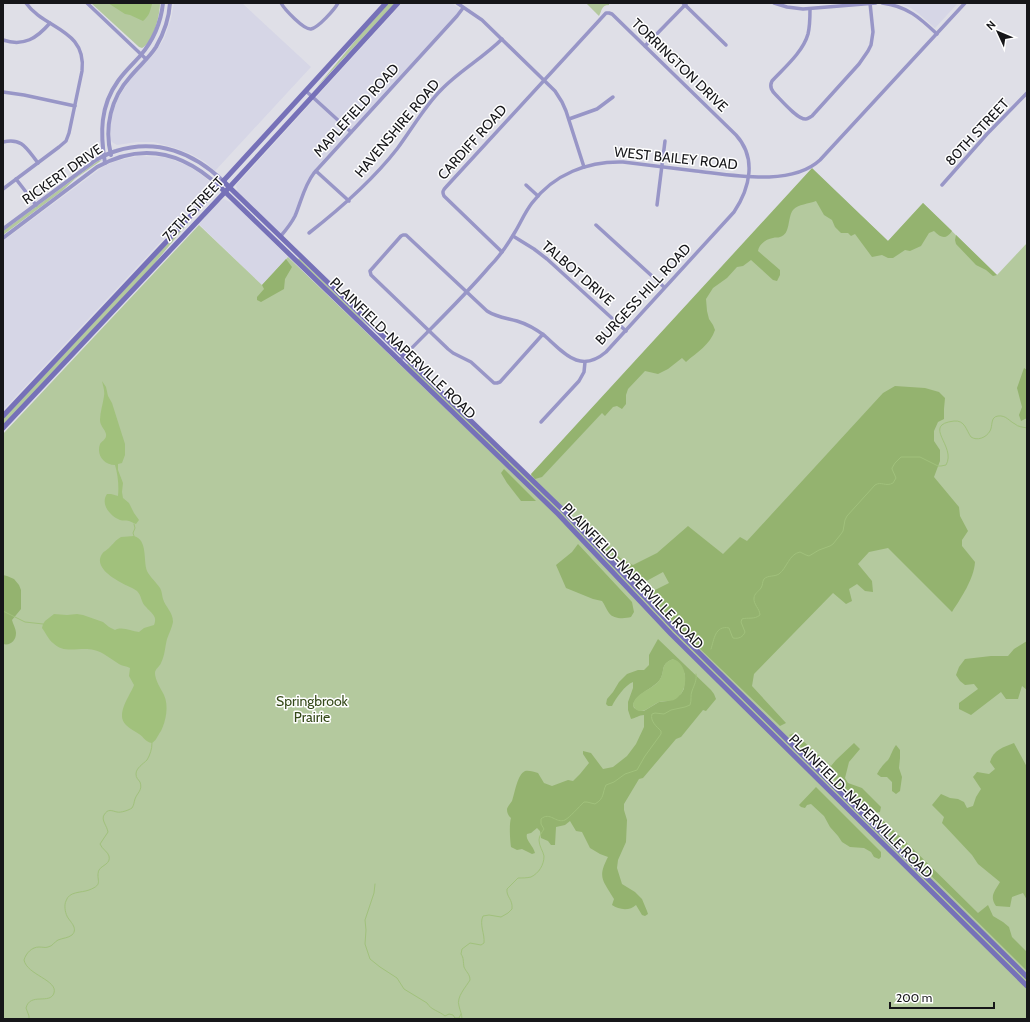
<svg xmlns="http://www.w3.org/2000/svg" width="1030" height="1022" font-family="Cabin,sans-serif">
<rect width="100%" height="100%" fill="#dfdfe7"/>
<g fill="#d6d6e6">
<polygon points="174,3 242,3 311,67 215,171 205,162 191,154 175,148 154,142 137,142 117,145 112,142 111,140 111,123 114,109 118,99 122,92 132,77 154,54 164,39 171,19"/>
<polygon points="402,3 452,3 462,11 314,173 293,219 281,235 238,192 236,186 237,184"/>
<polygon points="898,3 958,3 935,28 918,13 911,8"/>
<polygon points="138,156 163,157 171,159 188,166 198,172 207,179 211,184 212,187 210,191 207,196 195,205 3,410 3,241 104,166 116,161"/>
<polygon points="224,199 234,204 288,257 262,285 199,224 217,203"/>
</g>
<g fill="#b4c99e">
<path d="M 91,3 L 160,3 C 160,15 153,43 142,48 L 139,47 Z"/>
<polygon points="389,3 395,3 316,88 360,35"/>
<path d="M 586,3 L 609,3 L 609,5 C 601,5 602,11 599,16 Z"/>
<polygon points="102,160 76,178 62,191 3,235 3,231 10,226 98,161"/>
<polygon points="812,169 888,241 923,203 997,275 1027,243 1027,1019 3,1019 3,434 199,225 262,285 288,257 523,483 407,365 408,363 528,478"/>
<polygon points="187,223 188,223 150,269 3,426 3,419"/>
<polygon points="299,258 372,329 353,313 298,260"/>
</g>
<g fill="#94b36f" fill-rule="evenodd">
<path d="M 812,168 L 888,241 L 923,203 L 952,231 C 946,240 941,238 934,231 L 929,233 L 921,246 L 910,251 L 905,250 L 893,258 L 888,258 L 882,255 L 872,257 L 855,234 L 851,236 L 848,233 L 841,233 L 835,227 L 832,220 L 824,215 L 816,201 C 809,204 798,204 793,210 C 787,218 791,234 780,237 C 778,238 775,237 773,238 C 766,239 759,244 758,251 L 780,270 L 780,275 L 777,281 L 773,280 L 751,260 L 743,266 L 737,267 L 727,278 L 713,288 L 706,299 L 707,311 L 709,319 L 713,325 L 715,330 C 710,345 697,352 686,362 L 682,358 L 668,369 L 658,374 L 645,371 L 628,389 L 626,395 L 626,404 L 622,409 L 617,406 L 613,407 L 605,416 L 602,413 L 542,477 L 535,479 L 531,474 Z"/>
<polygon points="956,235 997,275 993,276 986,270 976,265 956,244 955,240"/>
<polygon points="286,259 292,267 285,279 284,289 261,302 257,300 257,297 264,289 262,285"/>
<polygon points="1024,368 1027,370 1027,418 1021,421 1019,415 1022,407 1017,388"/>
<path d="M 895,386 L 925,388 L 939,392 L 945,398 L 944,409 L 944,419 L 938,422 L 934,431 L 934,441 L 940,450 L 940,461 L 934,477 L 959,507 L 960,516 L 968,531 L 962,540 L 962,546 L 975,562 C 974,579 961,598 952,612 L 888,548 L 869,552 L 858,564 L 872,581 L 873,592 L 865,591 L 857,584 L 849,589 L 852,601 L 846,604 L 833,593 L 754,674 L 752,686 L 786,723 L 780,726 L 693,642 L 649,597 L 649,594 L 655,590 L 669,583 L 663,572 L 641,584 L 610,552 L 604,549 L 578,523 L 582,519 L 593,529 L 620,558 L 633,565 L 657,553 L 688,526 L 723,554 L 740,537 L 747,541 L 883,393 Z"/>
<polygon points="504,469 536,501 521,501 507,483 501,473"/>
<path d="M 578,544 L 632,602 L 634,612 L 631,617 C 624,619 613,619 609,613 C 606,609 605,605 602,601 L 593,599 L 566,588 L 556,565 L 572,552 Z"/>
<path d="M 3,575 L 7,576 L 14,579 L 19,585 L 21,590 L 21,609 L 12,620 C 13,624 16,629 16,633 C 16,641 10,646 3,644 Z"/>
<path d="M 658,639 L 711,690 L 714,694 L 716,699 L 706,711 L 703,710 L 681,737 L 676,739 L 643,778 L 639,779 L 624,804 L 624,810 L 627,820 L 626,842 L 618,860 L 617,868 L 622,884 L 635,892 L 642,899 L 647,911 L 648,914 L 645,916 L 642,915 L 636,905 C 630,911 619,910 612,905 L 614,899 C 603,880 597,878 608,857 L 600,854 L 590,848 L 582,832 L 576,831 L 570,821 L 565,825 L 556,827 L 555,845 L 551,845 L 548,841 L 541,838 L 540,831 L 537,828 L 531,833 L 527,834 C 525,840 533,845 535,853 L 532,854 L 522,849 L 517,850 L 511,847 C 510,840 509,824 511,818 C 508,815 507,813 507,809 C 508,806 510,804 512,801 C 515,793 517,775 525,771 C 529,770 534,772 538,773 L 544,783 L 552,786 L 568,780 L 573,781 L 580,774 L 589,763 L 583,754 L 583,751 L 591,753 L 603,769 L 613,767 L 627,756 L 636,744 L 644,727 L 644,715 C 639,715 636,718 631,719 L 628,710 L 628,702 L 633,688 L 633,682 C 625,685 616,698 612,706 L 608,706 L 606,704 L 607,699 L 613,692 L 619,682 L 627,674 L 638,670 L 644,670 L 649,665 L 649,655 ZM 673,659 L 685,674 L 684,689 L 681,694 L 668,701 L 659,702 L 644,711 L 640,711 L 634,708 L 633,705 C 635,695 651,689 658,682 C 667,672 658,665 673,659 Z"/>
<polygon points="1027,641 1027,690 1022,686 1018,699 1006,699 1001,692 971,715 959,709 959,703 978,689 974,684 965,685 960,681 956,675 959,667 965,659 991,656 1008,656 1014,649"/>
<polygon points="794,733 831,766 836,760 854,743 860,749 849,762 845,778 848,783 862,788 881,807 880,812 875,813 905,841 978,913 988,905 993,916 1003,922 1009,927 1012,937 1027,952 1027,971 789,735"/>
<path d="M 1014,743 L 1027,767 L 1027,900 L 1023,893 L 1012,897 L 1010,907 L 996,906 C 989,896 995,891 1000,882 L 978,864 L 972,855 L 942,823 L 944,817 L 932,805 L 941,794 L 950,798 L 958,799 L 964,802 L 967,808 L 973,806 L 976,797 L 981,789 L 973,777 L 977,772 L 989,774 L 995,769 L 990,762 C 993,750 1004,747 1014,743 Z"/>
<path d="M 896,745 L 900,750 L 900,758 L 899,768 L 902,777 L 900,791 L 896,794 L 892,791 L 892,782 L 887,777 L 881,777 L 877,774 C 881,767 883,765 888,760 C 891,756 892,750 896,745 Z"/>
<polygon points="816,787 881,852 881,857 879,859 874,857 871,852 864,848 850,847 842,842 838,836 830,827 824,816 811,804 807,805 805,808 801,807 799,805"/>
</g>
<g fill="#a1c17c">
<path d="M 108,3 L 151,3 L 152,4 C 150,12 149,16 143,21 L 130,15 L 125,14 Z"/>
<path d="M 102,381 L 106,387 L 108,396 L 112,403 L 125,444 L 125,455 L 122,463 L 118,464 L 118,470 L 123,483 L 122,492 L 123,498 L 129,503 L 134,513 L 139,520 L 136,524 C 133,523 132,522 129,521 C 126,520 123,521 120,520 C 110,516 100,504 107,494 L 111,494 L 118,496 C 119,486 118,475 115,465 C 104,465 96,455 100,444 C 102,441 107,439 106,434 C 105,429 100,426 100,420 C 100,412 103,404 104,396 C 105,391 103,386 102,381 Z"/>
<path d="M 134,536 C 148,540 143,560 147,571 C 150,577 156,582 160,588 C 162,591 162,596 163,599 C 166,608 173,612 173,622 C 172,628 169,633 167,639 C 165,647 165,655 161,663 C 160,666 155,669 155,673 C 155,680 161,689 164,695 C 169,706 166,721 161,731 C 158,735 156,741 152,743 C 145,742 144,737 139,734 C 135,731 130,729 126,725 C 115,714 130,696 134,685 L 129,676 L 130,668 C 126,666 122,666 119,664 C 111,659 103,652 94,650 C 80,646 65,655 53,643 C 48,639 46,633 42,628 L 43,624 L 45,621 L 54,614 L 67,615 L 77,614 L 83,615 L 103,622 L 109,627 L 115,630 C 122,626 131,631 139,632 L 144,628 L 154,625 C 158,616 151,613 146,607 C 141,603 142,596 137,591 C 132,587 126,586 120,582 C 111,577 94,566 102,554 C 104,551 107,550 109,548 C 112,545 115,541 118,539 L 121,537 Z"/>
<path d="M 673,659 C 687,663 689,686 679,696 C 672,704 667,699 659,702 C 651,705 639,719 633,705 C 635,693 651,690 658,682 C 667,672 658,665 673,659 Z"/>
</g>
<g fill="none" stroke-linecap="round" stroke-linejoin="round">
<g stroke="#a1c17c" stroke-width="1">
<polyline points="134,536 133,533 135,528 134,524"/>
<polyline points="3,611 25,622 43,624"/>
<path d="M 711,649 C 714,640 715,625 729,628 L 732,636 L 733,638 C 739,639 743,637 745,632 L 741,622 L 742,619 C 748,617 754,620 760,615 C 760,609 753,604 754,598 C 754,594 759,591 761,588 C 763,585 762,582 764,579 C 768,575 774,577 779,574 C 787,568 789,554 800,552 L 806,555 L 809,556 L 819,550 L 830,546 L 833,544 L 841,534 L 843,531 L 845,520 L 847,516 L 875,485 C 881,481 886,487 893,483 L 896,478 L 892,469 L 892,468 L 895,463 L 901,457 L 920,457 L 938,466 L 941,466 L 946,465 C 957,446 921,425 954,421 C 965,420 966,430 971,437 C 977,441 986,438 990,431 C 993,426 990,417 998,416 C 1006,415 1009,421 1015,424 C 1018,427 1023,427 1027,428"/>
<path d="M 375,884 L 374,893 L 365,920 L 366,930 L 365,944 L 370,959 L 380,967 L 397,978 L 404,989 L 427,1003 C 431,1010 439,1011 445,1016 L 449,1014 L 453,1015 L 455,1018 L 459,1018 L 461,1014"/>
<path d="M 29,1019 L 29,1016 L 26,1008 C 30,992 50,1005 54,993 C 58,980 27,975 24,960 C 26,953 32,947 39,947 C 43,947 45,948 48,947 C 53,946 54,942 58,940 C 63,938 68,938 72,935 C 79,928 69,921 67,916 C 65,912 64,905 66,901 C 69,891 81,893 89,890 C 105,884 95,880 99,870 C 102,865 111,864 109,856 C 108,852 102,849 100,844 L 108,832 C 107,826 101,820 104,815 C 108,808 112,811 117,812 C 121,813 129,810 132,808 C 134,805 134,802 135,799 C 137,793 143,790 140,782 C 138,779 136,778 136,774 C 136,768 143,764 147,760 C 150,755 152,749 152,743"/>
<path d="M 462,1019 C 462,1014 460,1011 459,1006 C 456,997 466,987 470,980 C 470,974 466,972 464,967 C 463,962 464,958 461,954 L 462,949 L 470,943 L 481,945 L 484,943 C 485,934 479,924 483,916 L 489,915 L 501,917 L 508,913 L 512,909 C 513,899 506,897 507,889 L 518,878 C 522,878 527,878 531,877 C 539,873 544,865 544,856 C 543,851 539,846 539,840 C 539,836 542,832 544,829 L 541,824 L 541,819 C 550,811 556,824 565,820 C 570,817 579,807 584,802 L 587,802 L 595,804 C 605,798 602,793 606,785 L 614,782 L 625,774 L 637,770 L 645,756 L 661,734 L 661,731 C 656,726 650,721 652,714 L 655,713 L 664,714 L 671,710 L 685,707 L 690,705 C 692,700 690,695 692,691 C 694,685 697,681 696,674"/>
</g>
<g stroke="#9896c7" stroke-width="3.5">
<polyline points="87,3 146,59"/>
<path d="M 281,3 C 285,10 304,30 311,29 C 318,28 335,9 338,3"/>
<polyline points="457,3 482,20 555,91 562,102 566,111 584,167"/>
<polyline points="683,3 726,45"/>
<polyline points="774,3 787,7 803,9 876,3"/>
<path d="M 882,3 C 907,6 920,18 937,34"/>
<path d="M 810,9 C 810,17 810,26 808,34 C 803,52 784,68 772,81 C 769,87 772,91 776,95 C 781,100 798,120 806,119 C 808,119 810,117 812,116 L 859,64 L 868,51 L 871,45 L 873,32 L 870,3"/>
<path d="M 3,40 C 24,47 37,38 50,23"/>
<polyline points="645,46 686,4"/>
<polyline points="306,91 351,132"/>
<polyline points="3,92 24,95 75,106"/>
<polyline points="569,119 597,109 613,97"/>
<path d="M 3,142 C 22,137 27,149 38,163"/>
<polyline points="316,171 349,201"/>
<polyline points="16,179 36,205"/>
<polyline points="526,185 538,196"/>
<polyline points="942,185 987,134 1027,93"/>
<path d="M 3,189 L 59,147 L 66,141 L 69,133 L 82,71 C 87,29 44,29 26,3"/>
<polyline points="657,205 665,141"/>
<polyline points="596,225 664,287"/>
<path d="M 309,233 C 341,208 372,181 397,149 C 412,129 424,107 441,90 C 459,71 483,58 502,39"/>
<polyline points="513,236 534,249 547,259 626,331"/>
<path d="M 280,237 C 286,230 291,224 295,216 C 301,202 304,186 314,173 L 457,16 L 463,8"/>
<path d="M 502,252 L 444,196 C 442,192 443,190 446,187 L 606,13 L 609,13 L 612,14 L 736,135 C 757,158 750,188 734,212 L 606,352 C 580,374 564,353 545,336 C 536,329 527,324 517,321 C 506,318 496,317 487,311 L 406,235 L 403,235 L 401,236 L 370,271 L 371,275 L 448,349 L 453,353 L 471,362 L 494,383 L 497,383 L 500,382 L 543,334"/>
<path d="M 399,361 C 430,329 462,299 490,266 C 500,256 508,244 515,232 C 521,222 525,212 532,203 C 554,174 588,161 623,162 C 647,165 672,168 696,171 C 732,175 791,187 820,160 L 965,3"/>
<polyline points="541,422 579,381 584,372 585,362"/>
</g>
<g stroke="#9896c7" stroke-width="4">
<path d="M 111,155 C 104,127 111,98 130,77 C 138,67 149,58 156,47 C 164,33 169,19 170,3"/>
<path d="M 105,163 C 100,133 100,106 118,81 C 125,71 133,64 140,56 C 153,41 161,22 163,3"/>
<path d="M 3,229 L 96,160 C 103,156 109,153 116,151 C 157,138 194,153 223,181"/>
<path d="M 3,238 L 97,167 C 142,142 183,152 219,186"/>
</g>
<g stroke="#7671b8" stroke-width="5">
<polyline points="223,181 562,509 676,630 1027,977"/>
<polyline points="219,186 558,514 671,634 1027,986"/>
<polyline points="3,416 227,177 386,3"/>
<polyline points="3,428 225,192 398,3"/>
</g>
</g>
<g text-anchor="middle" dominant-baseline="central" stroke-width="3" stroke-linejoin="round" paint-order="stroke">
<g font-size="14" fill="#161619" stroke="#fff">
<text transform="translate(680 65) rotate(44)">TORRINGTON DRIVE</text>
<text transform="translate(356 110) rotate(-48)">MAPLEFIELD ROAD</text>
<text transform="translate(397 128) rotate(-50)">HAVENSHIRE ROAD</text>
<text transform="translate(977 132) rotate(-47)">80TH STREET</text>
<text transform="translate(472 142) rotate(-48)">CARDIFF ROAD</text>
<text transform="translate(676 158) rotate(6)">WEST BAILEY ROAD</text>
<text transform="translate(62 174) rotate(-35)">RICKERT DRIVE</text>
<text transform="translate(193 209) rotate(-47)">75TH STREET</text>
<text transform="translate(578 273) rotate(41)">TALBOT DRIVE</text>
<text transform="translate(643 294) rotate(-47)">BURGESS HILL ROAD</text>
<text transform="translate(403 348) rotate(44)">PLAINFIELD-NAPERVILLE ROAD</text>
<text transform="translate(633 576) rotate(46)">PLAINFIELD-NAPERVILLE ROAD</text>
<text transform="translate(861 806) rotate(45)">PLAINFIELD-NAPERVILLE ROAD</text>
</g>
<g font-size="14" fill="#354919" stroke="#fff">
<text x="312" y="701">Springbrook<tspan x="312" dy="16">Prairie</tspan></text>
</g>
</g>
<rect width="1030" height="1022" fill="none" stroke="#161619" stroke-width="8"/>
<g transform="translate(998 32) rotate(314)" stroke="#ffffff" stroke-width="3" paint-order="stroke">
<path d="M0-3L7 15L0 10L-7 15Z" fill="#161619"/>
<text y="-6" font-size="11" font-weight="bold" text-anchor="middle" fill="#161619">N</text>
</g>
<path d="M890 1002v6h104v-6" fill="none" stroke="#161619" stroke-width="2"/>
<text x="896" y="1002" font-size="12" fill="#161619" stroke="#ffffff" stroke-width="3" paint-order="stroke">200 m</text>
</svg>
